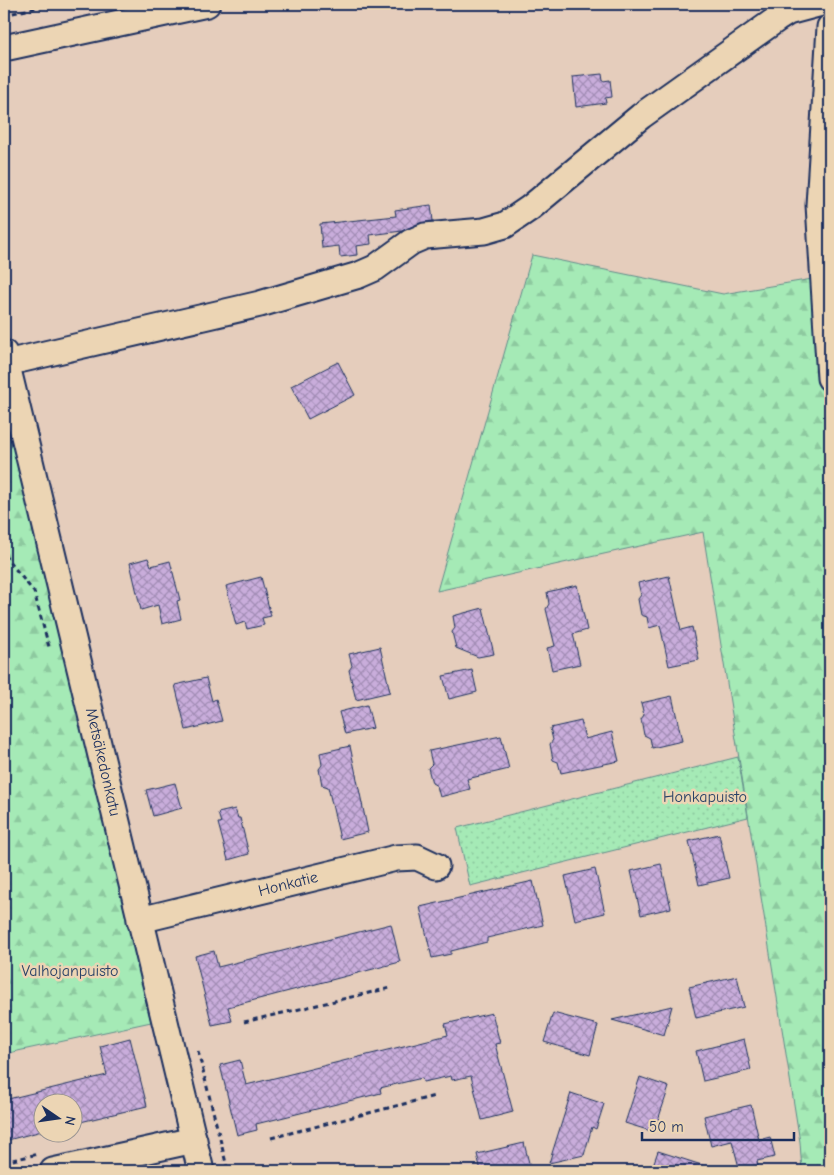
<svg xmlns="http://www.w3.org/2000/svg" width="834" height="1175" font-family="'Comic Neue',sans-serif">
<defs>
<pattern id="forest-firs" width="22" height="20" patternUnits="userSpaceOnUse" patternTransform="scale(1.25)"><rect width="22" height="20" fill="#a5eab6"/><path d="M5 1l3.5 6h-7zM16 11l3.5 6h-7z" fill="#8dc99f"/></pattern>
<pattern id="park-dots" width="8" height="8" patternUnits="userSpaceOnUse" patternTransform="scale(1.25)"><rect width="8" height="8" fill="#a5eab6"/><path d="M2 2h.1M6 6h.1" fill="none" stroke="#8dc99f" stroke-width="1.8" stroke-linecap="round"/></pattern>
<pattern id="building-cross-hatch" width="8" height="8" patternUnits="userSpaceOnUse" patternTransform="scale(1.25)"><rect width="8" height="8" fill="#c9addb"/><path d="M0 0l8 8M0 8l8-8" fill="none" stroke="#a28db5"/></pattern>
</defs>
<rect width="100%" height="100%" fill="#e5cdbc"/>
<filter id="ink" filterUnits="userSpaceOnUse"><feTurbulence type="fractalNoise" baseFrequency=".02" numOctaves="2"/><feDisplacementMap in="SourceGraphic" scale="10" xChannelSelector="R" yChannelSelector="G"/><feConvolveMatrix kernelMatrix="1 2 1 2 8 2 1 2 1" color-interpolation-filters="sRGB"/></filter>
<g filter="url(#ink)">
<g fill="url(#forest-firs)" stroke="#608c8a">
<polygon points="532,255 723,294 830,276 830,1171 802,1171 800,1142 703,532 437,591"/>
<polygon points="4,406 151,1022 4,1054"/>
</g>
<polygon fill="url(#park-dots)" stroke="#608c8a" points="738,757 748,817 470,886 457,828"/>
<g fill="url(#building-cross-hatch)" stroke="#1b2f5e">
<polygon points="602,74 603,81 610,80 612,97 605,98 606,103 576,107 573,77"/>
<polygon points="431,205 433,221 420,223 402,231 370,235 371,244 356,246 357,255 340,257 339,246 322,248 320,224 396,216 395,210"/>
<polygon points="338,362 355,395 308,419 291,386"/>
<polygon points="148,558 151,566 170,561 180,600 177,601 181,619 162,624 158,605 141,610 130,563"/>
<polygon points="669,576 681,630 692,627 699,660 669,666 660,625 649,628 647,617 641,615 638,599 641,595 638,583"/>
<polygon points="261,577 271,616 262,618 264,625 247,629 245,622 236,625 226,586"/>
<polygon points="577,585 587,630 573,634 580,664 552,670 547,648 555,646 546,609 549,604 547,592"/>
<polygon points="483,608 494,654 478,657 456,648 452,632 455,628 453,616"/>
<polygon points="380,647 390,692 356,700 349,670 352,666 349,654"/>
<polygon points="472,670 477,692 449,699 443,676"/>
<polygon points="206,678 212,701 216,699 222,721 186,730 175,685"/>
<polygon points="672,696 682,741 652,748 650,738 644,735 641,719 644,715 641,703"/>
<polygon points="367,705 373,728 345,734 339,712"/>
<polygon points="581,721 585,739 612,732 619,761 561,773 558,762 553,760 550,744 553,740 550,728"/>
<polygon points="501,736 509,769 467,779 470,789 440,797 437,786 432,783 428,768 432,764 429,751"/>
<polygon points="350,746 368,832 340,839 328,787 322,785 319,769 322,765 320,753"/>
<polygon points="175,783 182,808 153,816 146,790"/>
<polygon points="235,809 238,818 240,818 249,854 228,860 218,823 221,823 218,813"/>
<polygon points="719,834 729,878 699,885 689,841"/>
<polygon points="661,864 671,908 641,915 631,871"/>
<polygon points="595,869 605,913 575,920 565,876"/>
<polygon points="533,881 543,925 487,938 487,942 451,951 451,954 432,958 420,907"/>
<polygon points="391,924 400,962 228,1007 232,1021 212,1025 195,956 214,951 218,967"/>
<polygon points="737,976 744,1007 696,1018 689,987"/>
<polygon points="672,1006 664,1035 612,1020"/>
<polygon points="492,1013 500,1043 495,1044 513,1112 482,1120 471,1076 452,1080 451,1076 423,1082 422,1078 380,1088 381,1093 256,1124 257,1130 237,1135 220,1065 240,1060 246,1085 448,1035 445,1024"/>
<polygon points="553,1013 598,1025 590,1055 544,1042"/>
<polygon points="130,1038 147,1106 72,1124 72,1102 42,1102 42,1131 4,1141 4,1100 107,1075 100,1046"/>
<polygon points="744,1039 751,1070 703,1081 696,1051"/>
<polygon points="640,1077 669,1087 654,1132 625,1123"/>
<polygon points="571,1093 604,1104 596,1129 592,1127 584,1155 549,1163"/>
<polygon points="751,1105 759,1140 770,1137 775,1157 757,1161 759,1171 740,1171 732,1141 711,1146 704,1116"/>
<polygon points="524,1143 531,1171 481,1171 477,1154"/>
<polygon points="658,1151 711,1168 710,1171 651,1171"/>
</g>
<g fill="none" stroke-linecap="round" stroke-linejoin="round">
<defs>
<g id="minor">
<polyline points="830,27 819,205 830,378"/>
<polyline points="4,48 207,4"/>
<polyline points="4,353 201,1171"/>
<polyline points="6,363 260,304 359,275 375,268 411,242 425,236 484,231 505,225 530,208 641,116 777,19 788,12 818,4"/>
<polyline points="140,920 396,858 417,857 436,866"/>
<polyline points="53,1171 194,1140"/>
</g>
</defs>
<use href="#minor" stroke="#1b2f5e" stroke-width="29"/>
<g stroke="#1b2f5e" stroke-width="3" stroke-dasharray="5 4" stroke-linecap="butt">
<polyline points="4,15 54,4"/>
<polyline points="4,555 34,592 49,647"/>
<polyline points="244,1022 390,988"/>
<polyline points="198,1051 228,1171"/>
<polyline points="271,1138 435,1096"/>
<polyline points="4,1162 38,1154"/>
</g>
<use href="#minor" stroke="#ecd5b4" stroke-width="25"/>
</g>
</g>
<g text-anchor="middle" dominant-baseline="central" stroke-width="5" stroke-linejoin="round" paint-order="stroke">
<g font-size="16" fill="#1b2f5e" stroke="#ecd5b4">
<text transform="translate(103 762) rotate(77)">Metsäkedonkatu</text>
<text transform="translate(288 884) rotate(-14)">Honkatie</text>
</g>
<g font-size="16" fill="#294267" stroke="#ecd5b4">
<text x="705" y="797">Honkapuisto</text>
<text x="70" y="971">Valhojanpuisto</text>
</g>
</g>
<rect width="834" height="1175" fill="none" stroke="#ecd5b4" stroke-width="20"/>
<rect x="10" y="10" width="814" height="1155" fill="none" stroke="#1b2f5e" stroke-width="2" filter="url(#ink)"/>
<g transform="translate(58 1118) rotate(103)"><circle r="24" fill="#ecd5b4" stroke="#989392"/>
<path d="M0-4L9 19L0 12L-9 19Z" fill="#1b2f5e"/>
<text y="-8" font-size="14" font-weight="bold" text-anchor="middle" fill="#1b2f5e">N</text>
</g>
<path d="M642 1132v8h152v-8" fill="none" stroke="#1b2f5e" stroke-width="2.5"/>
<text x="649" y="1132" font-size="15" fill="#1b2f5e" stroke="#ecd5b4" stroke-width="4" paint-order="stroke">50 m</text>
</svg>
